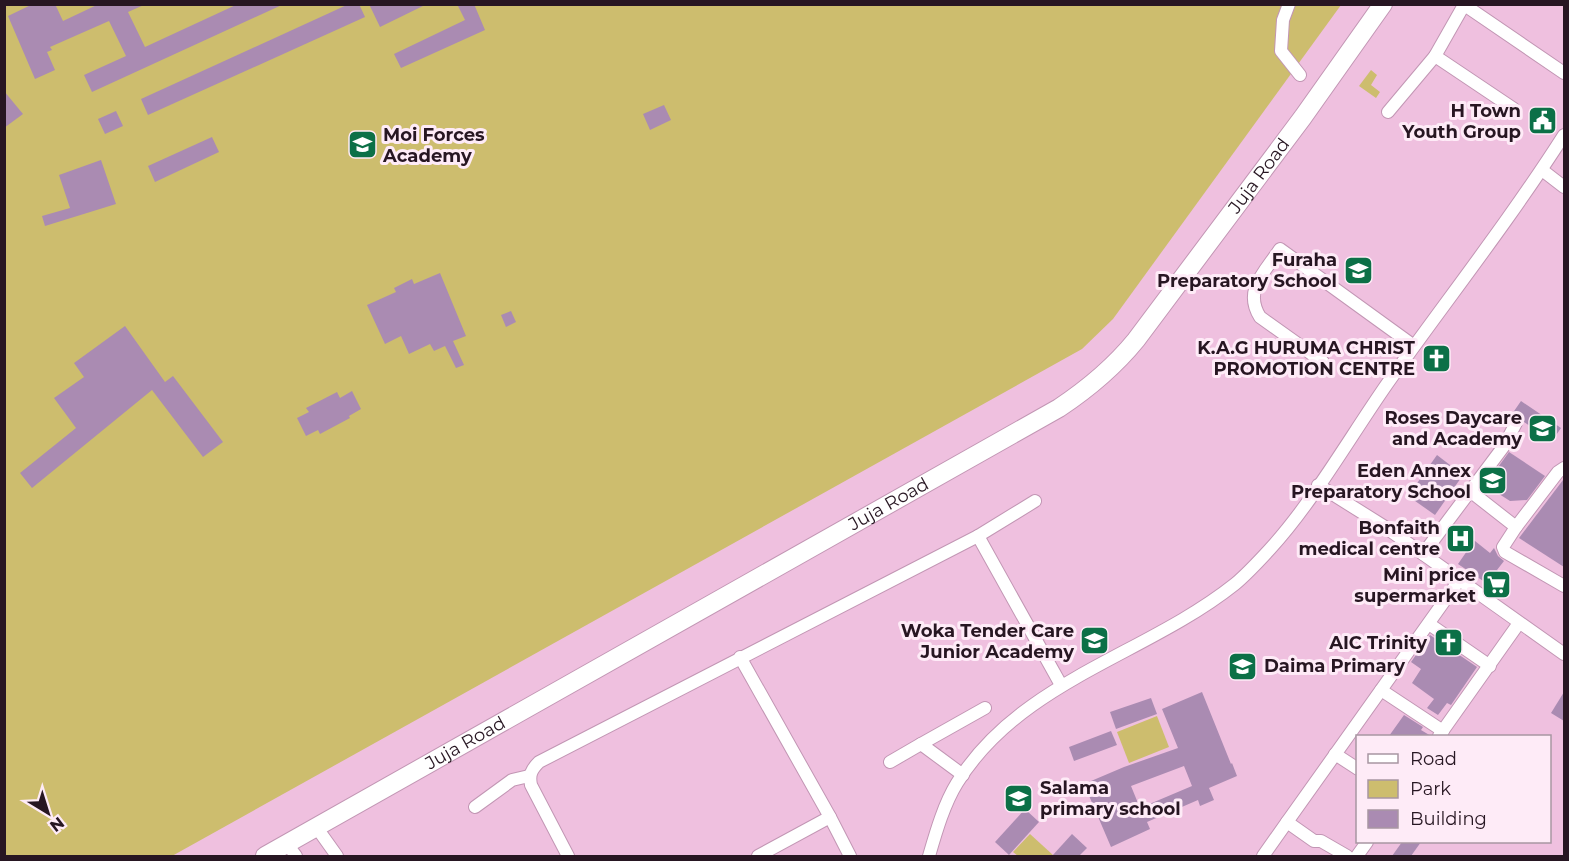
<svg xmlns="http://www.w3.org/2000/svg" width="1569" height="861" font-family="Montserrat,sans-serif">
<rect width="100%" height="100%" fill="#efc0df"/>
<g fill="#cdbd6e">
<polygon points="5,5 1341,5 1113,319 1082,349 172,856 5,856"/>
<polygon points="1371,70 1377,75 1371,85 1380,92 1376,98 1359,86"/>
<polygon points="1157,716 1169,747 1129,763 1117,732"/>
<polygon points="1030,834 1053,855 1052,856 1018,856 1013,852"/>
</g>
<g fill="#aa8bb2" fill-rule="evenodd">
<polygon points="33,4 55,4 63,21 99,4 146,4 128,12 145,47 238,4 284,4 92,92 84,75 126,56 109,21 50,47 52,50 47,52 55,70 35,79 8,16"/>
<polygon points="349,4 359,4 365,17 148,115 141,99"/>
<polygon points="369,4 427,4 380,27"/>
<polygon points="457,4 474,4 485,30 401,68 394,54 465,20"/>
<polygon points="4,91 23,114 4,128"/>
<polygon points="664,105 671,120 650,130 643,114"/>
<polygon points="116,111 123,126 105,134 98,119"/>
<polygon points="212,137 219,152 155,182 148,166"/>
<polygon points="101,160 116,204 45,226 42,216 70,208 59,175"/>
<polygon points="440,273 466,336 453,341 464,365 456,368 445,346 434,351 430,344 409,354 401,336 385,344 367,305 396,292 394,288 412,279 414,284"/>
<polygon points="511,311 516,322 506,327 501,315"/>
<polygon points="125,326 165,382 173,376 223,442 203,457 152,390 32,488 20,473 76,428 54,398 84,377 74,363"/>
<polygon points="352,391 361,409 349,416 350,418 320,434 318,430 306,436 297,418 309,412 306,408 337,392 340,398"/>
<polygon points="1521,401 1561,428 1552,441 1524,422 1520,416 1512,414"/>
<polygon points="1509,452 1545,476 1527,500 1510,501 1485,485"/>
<polygon points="1437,455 1463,475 1435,515 1408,496"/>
<polygon points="1563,480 1564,481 1564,567 1519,538"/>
<polygon points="1455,525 1490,553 1494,548 1498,556 1504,561 1497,570 1507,577 1498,591 1458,564 1467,551 1447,536"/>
<polygon points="1430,635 1477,667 1451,705 1447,703 1438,715 1427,708 1434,699 1412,683 1421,669 1411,662"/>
<path d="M 1202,692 L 1231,764 L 1232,763 L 1237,776 L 1209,788 L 1214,800 L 1200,806 L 1198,800 L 1147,822 L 1150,829 L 1111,847 L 1084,784 L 1124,767 L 1178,748 L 1162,709 ZM 1184,766 L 1192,786 L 1140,808 L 1131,786 Z"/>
<polygon points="1564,692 1564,721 1551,713"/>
<polygon points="1151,698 1157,714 1116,729 1110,712"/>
<polygon points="1404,715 1423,727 1421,730 1431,736 1389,736"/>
<polygon points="1111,731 1117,745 1074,761 1069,747"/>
<polygon points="1025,809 1039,822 1009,855 995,842"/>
<polygon points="1072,834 1087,848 1079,856 1052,856"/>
<polygon points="1402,842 1421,842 1411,856 1392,856"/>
</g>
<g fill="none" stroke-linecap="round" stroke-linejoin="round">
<defs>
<g id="street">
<polyline points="1289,4 1283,20 1281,51 1300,75"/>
<polyline points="1463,4 1564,73"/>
<polyline points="1435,56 1514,109"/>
<polyline points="1388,112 1435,56 1464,5"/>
<polyline points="1542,170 1564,187"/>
<path d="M 1323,362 L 1260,317 C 1243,290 1265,272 1280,249 L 1414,346"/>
<polyline points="1564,468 1558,472 1516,527 1503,547 1505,552 1564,586"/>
<polyline points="1318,485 1385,527 1564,654"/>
<polyline points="1470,491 1516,527"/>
<polyline points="978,536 1035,501"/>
<polyline points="1423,554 1504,446 1516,423"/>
<polyline points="1429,624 1490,666"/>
<polyline points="740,657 830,817 850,856"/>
<polyline points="1381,690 1443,731"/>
<polyline points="1439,736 1519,623"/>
<polyline points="1335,754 1358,769"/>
<polyline points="890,762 921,744"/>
<polyline points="963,775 921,744 985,708"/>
<polyline points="475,807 512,780 529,776"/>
<polyline points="1287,822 1460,579"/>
<polyline points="317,828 337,856"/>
<polyline points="287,844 296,856"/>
<path d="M 568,856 L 531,785 C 529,775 531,770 539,762 L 978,536 L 1061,685"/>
<polyline points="758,856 830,817"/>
<path d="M 929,856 C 936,832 944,804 957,783 C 1020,681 1146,655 1235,584 C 1247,574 1259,561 1270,549 C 1313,502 1350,437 1387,384 C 1446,301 1509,221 1564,135"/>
<polyline points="1263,856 1287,822 1314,841 1321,841 1347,856"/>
<polyline points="1357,856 1367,842"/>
</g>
<g id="secondary">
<path id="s1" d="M 265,856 L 1059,408 C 1089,388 1114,367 1136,340 L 1303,117 L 1383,4"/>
</g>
</defs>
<use href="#street" stroke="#c296b4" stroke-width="14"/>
<use href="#secondary" stroke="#c296b4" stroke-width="20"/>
<use href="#street" stroke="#fff" stroke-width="12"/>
<use href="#secondary" stroke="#fff" stroke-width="18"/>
</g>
<defs>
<symbol id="civic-square" viewBox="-11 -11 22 22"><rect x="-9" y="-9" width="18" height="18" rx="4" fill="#0c7047" stroke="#feebf7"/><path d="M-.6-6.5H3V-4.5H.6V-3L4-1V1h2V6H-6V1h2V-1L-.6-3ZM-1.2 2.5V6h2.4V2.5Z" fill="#fff"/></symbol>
<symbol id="school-square" viewBox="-11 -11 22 22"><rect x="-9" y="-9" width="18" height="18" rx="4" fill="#0c7047" stroke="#feebf7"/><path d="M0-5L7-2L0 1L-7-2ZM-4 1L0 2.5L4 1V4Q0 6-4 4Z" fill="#fff"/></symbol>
<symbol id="church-square" viewBox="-11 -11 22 22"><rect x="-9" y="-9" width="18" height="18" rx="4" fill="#0c7047" stroke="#feebf7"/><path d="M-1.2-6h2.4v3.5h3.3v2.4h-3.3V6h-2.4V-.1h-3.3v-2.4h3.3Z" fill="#fff"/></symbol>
<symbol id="hospital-square" viewBox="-11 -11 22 22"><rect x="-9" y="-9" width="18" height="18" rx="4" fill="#0c7047" stroke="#feebf7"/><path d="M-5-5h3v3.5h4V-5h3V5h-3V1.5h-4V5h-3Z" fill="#fff"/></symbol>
<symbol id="supermarket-square" viewBox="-11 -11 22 22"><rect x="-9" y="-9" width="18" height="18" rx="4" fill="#0c7047" stroke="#feebf7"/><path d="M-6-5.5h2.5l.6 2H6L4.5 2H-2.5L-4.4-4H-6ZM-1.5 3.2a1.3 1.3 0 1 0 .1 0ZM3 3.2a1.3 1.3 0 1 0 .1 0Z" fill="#fff"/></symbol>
</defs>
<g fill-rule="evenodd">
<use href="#civic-square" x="1526" y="104" width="33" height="33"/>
<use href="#school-square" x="346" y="128" width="33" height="33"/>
<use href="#school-square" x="1342" y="254" width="33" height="33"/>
<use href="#church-square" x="1420" y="342" width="33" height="33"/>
<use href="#school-square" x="1526" y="412" width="33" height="33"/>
<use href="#school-square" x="1476" y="464" width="33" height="33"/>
<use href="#hospital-square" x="1444" y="522" width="33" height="33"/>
<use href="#supermarket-square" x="1480" y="568" width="33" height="33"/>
<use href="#school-square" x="1078" y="624" width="33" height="33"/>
<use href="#church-square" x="1432" y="626" width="33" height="33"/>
<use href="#school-square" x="1226" y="650" width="33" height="33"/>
<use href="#school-square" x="1002" y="782" width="33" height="33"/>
</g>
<g text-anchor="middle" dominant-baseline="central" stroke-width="6" stroke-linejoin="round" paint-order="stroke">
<g font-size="18" font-weight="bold" fill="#271622" stroke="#feebf7" text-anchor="end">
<text x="1521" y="111">H Town<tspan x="1521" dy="21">Youth Group</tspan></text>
<text x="383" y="135" text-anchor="start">Moi Forces<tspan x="383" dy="21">Academy</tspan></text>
<text x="1337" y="260">Furaha<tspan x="1337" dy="21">Preparatory School</tspan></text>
<text x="1415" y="348">K.A.G HURUMA CHRIST<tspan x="1415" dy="21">PROMOTION CENTRE</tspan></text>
<text x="1522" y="418">Roses Daycare<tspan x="1522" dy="21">and Academy</tspan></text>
<text x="1471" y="471">Eden Annex<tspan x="1471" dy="21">Preparatory School</tspan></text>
<text x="1440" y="528">Bonfaith<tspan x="1440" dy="21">medical centre</tspan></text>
<text x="1476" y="575">Mini price<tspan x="1476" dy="21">supermarket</tspan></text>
<text x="1074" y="631">Woka Tender Care<tspan x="1074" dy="21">Junior Academy</tspan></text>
<text x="1427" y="643">AIC Trinity</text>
<text x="1264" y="666" text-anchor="start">Daima Primary</text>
<text x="1040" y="788" text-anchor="start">Salama<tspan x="1040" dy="21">primary school</tspan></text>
</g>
<g font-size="18" fill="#271622" stroke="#feebf7">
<text stroke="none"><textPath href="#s1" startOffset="1220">Juja Road</textPath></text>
<text stroke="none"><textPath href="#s1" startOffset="716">Juja Road</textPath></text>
<text stroke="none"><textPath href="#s1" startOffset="230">Juja Road</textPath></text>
</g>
</g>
<rect width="1569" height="861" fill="none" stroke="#271622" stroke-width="12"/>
<rect x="1356" y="735" width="195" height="108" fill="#feebf7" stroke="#a896a2" stroke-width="1.5"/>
<rect x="1368" y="754" width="30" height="9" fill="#ffffff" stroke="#a896a2" stroke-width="1.5"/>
<text x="1410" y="765" font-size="18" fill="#271622">Road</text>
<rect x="1368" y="780" width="30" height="18" fill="#cdbd6e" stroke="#a896a2" stroke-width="1.5"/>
<text x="1410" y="795" font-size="18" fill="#271622">Park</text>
<rect x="1368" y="810" width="30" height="18" fill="#aa8bb2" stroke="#a896a2" stroke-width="1.5"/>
<text x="1410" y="825" font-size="18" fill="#271622">Building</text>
<g transform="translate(48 813) rotate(142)" stroke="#feebf7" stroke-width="4.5" paint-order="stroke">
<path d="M0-4.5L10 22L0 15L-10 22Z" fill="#271622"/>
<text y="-9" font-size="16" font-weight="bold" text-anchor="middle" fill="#271622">N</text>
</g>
</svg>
